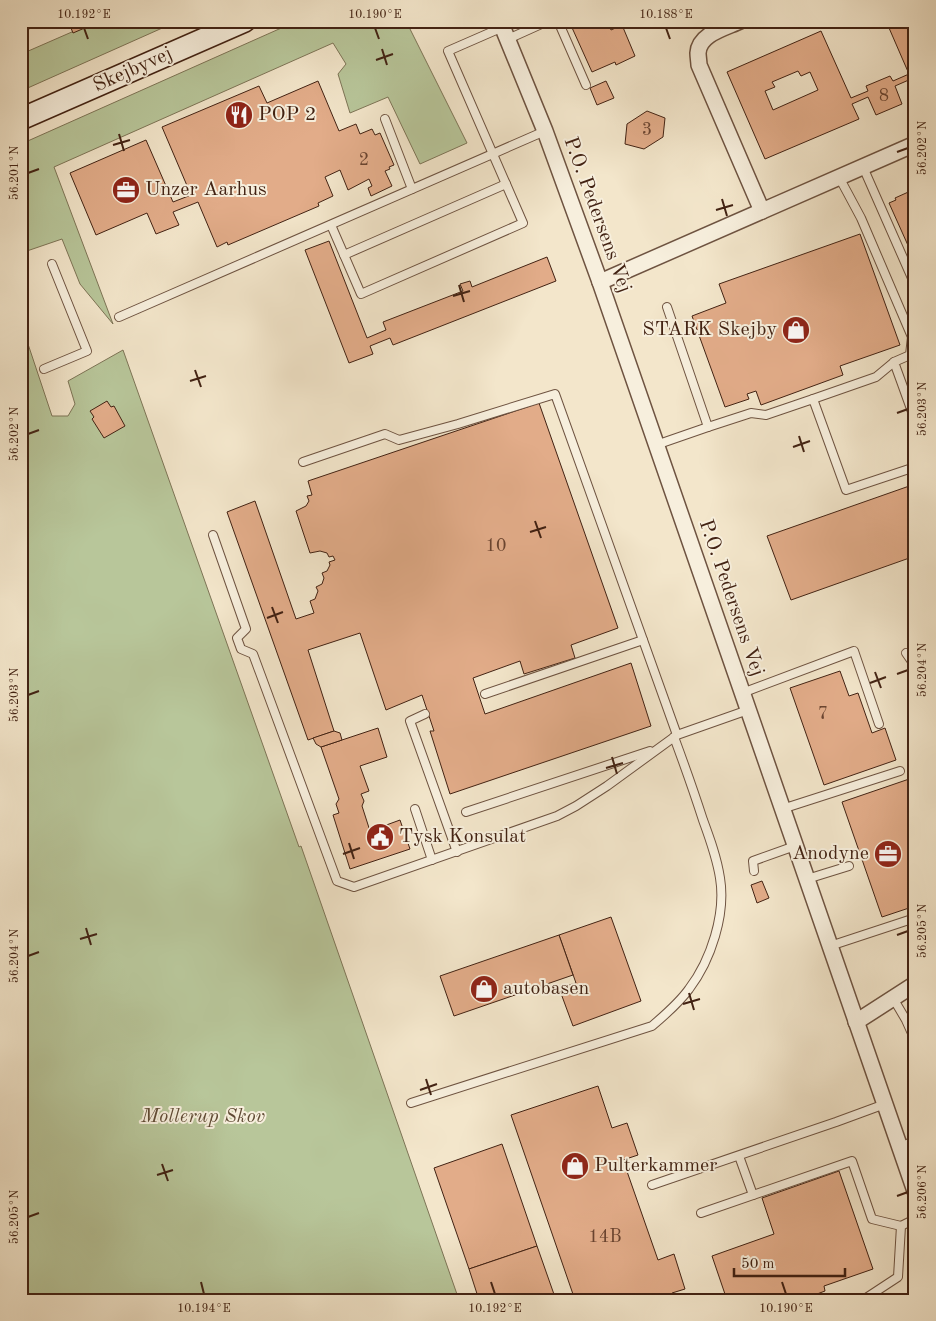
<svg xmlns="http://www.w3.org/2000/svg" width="936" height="1321" font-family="'Old Standard TT',serif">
<rect width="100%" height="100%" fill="#f3e6cb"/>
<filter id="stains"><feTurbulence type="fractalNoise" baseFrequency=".004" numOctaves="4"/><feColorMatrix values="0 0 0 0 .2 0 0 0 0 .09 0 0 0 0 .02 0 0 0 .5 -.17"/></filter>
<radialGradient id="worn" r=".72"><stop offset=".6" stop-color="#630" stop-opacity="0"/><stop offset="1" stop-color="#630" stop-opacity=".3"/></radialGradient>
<g fill="#b8c69a" stroke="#7d7456">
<polygon points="97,21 178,21 21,91 21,45 26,52"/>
<polygon points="297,21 406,21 467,143 420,164 388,97 350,113 338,74 346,64 333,43 54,167 113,324 80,284 62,239 21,253 21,144"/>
<polygon points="21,323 52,416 68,416 75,404 68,381 123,350 299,847 301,846 459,1300 21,1300"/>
</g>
<g fill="#e2ac89" stroke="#422213" fill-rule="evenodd">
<polygon points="21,21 37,21 39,25 21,32"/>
<polygon points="74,21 84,21 87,27 73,33 69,23"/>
<polygon points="569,21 607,21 611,30 622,25 635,56 616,65 615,62 592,72"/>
<path d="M 886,21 L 915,21 L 915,89 L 911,79 L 895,86 L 902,104 L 876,115 L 868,97 L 852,104 L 859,119 L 765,159 L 727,72 L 821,31 L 851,98 L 868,91 L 866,86 L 890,76 L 893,81 L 909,74 ZM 798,71 L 801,76 L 810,72 L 818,90 L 773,110 L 765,91 L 775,87 L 772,82 Z"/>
<polygon points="318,81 339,131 356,124 360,134 372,129 375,135 380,133 394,165 389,167 390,169 385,171 392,186 371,196 368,188 372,186 369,179 348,190 340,170 325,177 333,196 318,203 319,206 228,245 227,242 217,247 198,202 173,212 179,225 156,234 147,213 96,235 70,173 146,140 173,202 191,195 162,127 259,86 267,103"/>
<polygon points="606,81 614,98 597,105 590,88"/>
<polygon points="647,111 665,118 663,137 644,149 625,144 627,124"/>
<polygon points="915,189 915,261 889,203 896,200 895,198"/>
<polygon points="860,234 900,345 840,366 843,375 761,405 756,391 747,394 749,399 725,407 692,316 726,303 719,284"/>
<polygon points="329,241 367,338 386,330 383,322 463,291 460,284 470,281 472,287 547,257 556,281 393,345 390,338 370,346 373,354 349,363 305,250"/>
<polygon points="107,401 111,407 114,406 125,426 104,438 92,419 94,417 90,411"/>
<polygon points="539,403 618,628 571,645 575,658 524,674 520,661 473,678 485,714 631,663 651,726 450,794 430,731 434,731 422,695 386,710 360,633 308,650 334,731 308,740 227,512 255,501 296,619 314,613 310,601 315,599 318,591 316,587 322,584 324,578 322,573 327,571 330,565 329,562 335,560 333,556 329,557 327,553 320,551 310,553 296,511 306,506 309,501 307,496 312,495 308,481"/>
<polygon points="915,484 915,556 791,600 767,536"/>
<polygon points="840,671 849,696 858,693 872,733 885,728 896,760 824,785 790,688"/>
<polygon points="378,728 387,757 360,766 369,791 361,794 364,801 362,806 370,831 400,820 410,849 350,869 333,815 339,813 336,804 339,799 321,747"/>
<polygon points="334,731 340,733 342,740 321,747 316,744 313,738"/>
<polygon points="915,777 915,906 882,917 842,802"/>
<polygon points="762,881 769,898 757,903 751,885"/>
<polygon points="611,917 641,1001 573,1026 559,988 576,983 559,935"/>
<polygon points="559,935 573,975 454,1016 440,976"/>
<polygon points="598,1086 612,1128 627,1123 638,1155 623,1160 658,1260 674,1254 685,1289 672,1293 674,1300 575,1300 511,1115"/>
<polygon points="502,1144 537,1246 469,1269 434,1168"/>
<polygon points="839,1171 873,1269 824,1286 825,1291 801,1300 727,1300 712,1256 774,1234 762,1198"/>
<polygon points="537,1246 556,1300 479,1300 469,1269"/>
</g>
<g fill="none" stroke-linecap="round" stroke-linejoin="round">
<defs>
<g id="lane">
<polyline points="558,21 586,85"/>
<polyline points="508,39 548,21"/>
<polyline points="385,119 412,189"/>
<polyline points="863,167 915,285"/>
<polyline points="839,177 861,218 912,337 910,355 894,362 915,420"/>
<polyline points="331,225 361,294 523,223 448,51 503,27"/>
<polyline points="344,255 506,184"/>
<polyline points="667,307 708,427 751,413 766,415 813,399 846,490 915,467"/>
<polyline points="119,317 545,131"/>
<polyline points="44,369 87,351 52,264"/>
<polyline points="813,399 876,377 894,362"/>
<polyline points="656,445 708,427"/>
<polyline points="303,462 385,434 399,440 458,424 555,394 677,735"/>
<polyline points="213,535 246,629 237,638 241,649 253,654 337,881 354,887 557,816 576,806 607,786 677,735 748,710"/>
<polyline points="906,653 915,666"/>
<polyline points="742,693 854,651 879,724"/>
<polyline points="485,694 643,640"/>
<polyline points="425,714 410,721 457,852"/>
<polyline points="415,809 432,860"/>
<polyline points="782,809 900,771"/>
<polyline points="466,812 650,751"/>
<polyline points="754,871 753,861 795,846"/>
<polyline points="807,879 849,866"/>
<polyline points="830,946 915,918"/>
<polyline points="893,998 906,1020 915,1040"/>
<path d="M 411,1103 L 652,1026 C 665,1015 679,1003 689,989 C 711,960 726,914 720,878 C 717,858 710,839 703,820 C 694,792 684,764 674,737"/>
<polyline points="899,1147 915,1141"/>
<polyline points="739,1156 753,1195"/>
<polyline points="652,1185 836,1122 885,1104"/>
<polyline points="701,1213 852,1161 872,1219 901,1226"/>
<polyline points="863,1300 898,1277 901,1226 915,1219"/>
</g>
<g id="street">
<polyline points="500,21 545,131 600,282 915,1191"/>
<path d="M 740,21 C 725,28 699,34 698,53 C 698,57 699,62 699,65 L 762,211"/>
<polyline points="600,282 915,144"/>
<polyline points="856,1022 915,984"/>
</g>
<polyline id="secondary" points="21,119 245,21"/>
</defs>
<use href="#lane" stroke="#6e5341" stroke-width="10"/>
<use href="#street" stroke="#6e5341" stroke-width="18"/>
<use href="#secondary" stroke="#422213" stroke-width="24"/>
<use href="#lane" stroke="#f7efdd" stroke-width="8"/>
<use href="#street" stroke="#f7efdd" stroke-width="15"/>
<use href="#secondary" stroke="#f7efdd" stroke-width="21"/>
</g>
<path fill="none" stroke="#422213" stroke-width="2" d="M 84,28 L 88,39M 375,28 L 379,39M 666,28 L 670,39M 382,49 L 387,65M 376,60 L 393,54M 119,134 L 124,151M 113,145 L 130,140M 897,152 L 908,148M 28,173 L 39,169M 722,199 L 727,216M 716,210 L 733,205M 459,285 L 464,302M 453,296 L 470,291M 195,370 L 201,387M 190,381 L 206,376M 897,413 L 908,409M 28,434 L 39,430M 799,436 L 804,452M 793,447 L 810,441M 535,521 L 541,538M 530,532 L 546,527M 272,607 L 278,623M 267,618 L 283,612M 875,672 L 881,688M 897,674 L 908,670M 870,683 L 886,677M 28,695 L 39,691M 612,757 L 617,774M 606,768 L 623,763M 349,843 L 354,859M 343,854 L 360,848M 86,928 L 91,945M 897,935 L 908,931M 80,939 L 97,934M 28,956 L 39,952M 689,993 L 694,1010M 683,1004 L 700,999M 426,1079 L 431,1095M 420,1090 L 437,1084M 162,1164 L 168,1181M 157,1175 L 173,1170M 897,1196 L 908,1192M 28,1217 L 39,1213M 201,1282 L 204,1294M 491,1282 L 495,1294M 782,1282 L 786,1294"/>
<defs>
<symbol id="restaurant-disc" viewBox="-11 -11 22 22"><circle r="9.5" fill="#8f2418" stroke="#f7efdd"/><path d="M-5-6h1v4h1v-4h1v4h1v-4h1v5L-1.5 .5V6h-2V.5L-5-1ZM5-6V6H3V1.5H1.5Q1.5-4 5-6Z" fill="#fff"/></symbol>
<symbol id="office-disc" viewBox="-11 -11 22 22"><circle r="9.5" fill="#8f2418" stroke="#f7efdd"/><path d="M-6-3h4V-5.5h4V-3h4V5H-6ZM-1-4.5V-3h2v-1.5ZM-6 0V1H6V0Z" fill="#fff"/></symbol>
<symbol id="shop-disc" viewBox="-11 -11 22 22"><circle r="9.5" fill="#8f2418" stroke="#f7efdd"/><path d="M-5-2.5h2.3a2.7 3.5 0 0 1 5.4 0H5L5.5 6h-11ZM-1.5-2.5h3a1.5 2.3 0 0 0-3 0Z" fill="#fff"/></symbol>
<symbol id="civic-disc" viewBox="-11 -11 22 22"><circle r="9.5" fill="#8f2418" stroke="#f7efdd"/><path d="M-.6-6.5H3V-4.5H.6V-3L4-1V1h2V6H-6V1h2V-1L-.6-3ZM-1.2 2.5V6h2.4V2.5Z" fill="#fff"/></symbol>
</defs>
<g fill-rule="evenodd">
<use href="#restaurant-disc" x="223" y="99" width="32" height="32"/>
<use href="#office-disc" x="110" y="174" width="32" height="32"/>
<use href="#shop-disc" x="780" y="314" width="32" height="32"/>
<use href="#civic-disc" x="364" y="821" width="32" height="32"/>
<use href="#office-disc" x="872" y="838" width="32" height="32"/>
<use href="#shop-disc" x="468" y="973" width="32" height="32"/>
<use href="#shop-disc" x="559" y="1150" width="32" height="32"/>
</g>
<g text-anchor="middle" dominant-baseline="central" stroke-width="4" stroke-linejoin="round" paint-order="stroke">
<g font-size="18" fill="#6a4430">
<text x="884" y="96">8</text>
<text x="647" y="130">3</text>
<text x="364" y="160">2</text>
<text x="496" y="546">10</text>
<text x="823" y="714">7</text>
<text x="605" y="1237">14B</text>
</g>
<g font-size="20" fill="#422213" stroke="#f7efdd">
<text transform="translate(133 70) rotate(-24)">Skejbyvej</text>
<text transform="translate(597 215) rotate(70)">P.O. Pedersens Vej</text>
<text transform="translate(731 598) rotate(71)">P.O. Pedersens Vej</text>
</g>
<g font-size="20" fill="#422213" stroke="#f7efdd" text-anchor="start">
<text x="258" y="115">POP 2</text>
<text x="145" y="190">Unzer Aarhus</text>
<text x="777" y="330" text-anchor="end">STARK Skejby</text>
<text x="399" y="837">Tysk Konsulat</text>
<text x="869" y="854" text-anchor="end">Anodyne</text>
<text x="503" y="989">autobasen</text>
<text x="594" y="1166">Pulterkammer</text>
</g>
<g font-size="20" font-style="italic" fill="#604b35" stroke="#f7efdd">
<text x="203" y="1117">Mollerup Skov</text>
</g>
</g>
<rect width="936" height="1321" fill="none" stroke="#f3e6cb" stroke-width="55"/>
<path d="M734 1268v8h111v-8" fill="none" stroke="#422213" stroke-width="2.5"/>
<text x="741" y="1268" font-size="15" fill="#422213" stroke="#f7efdd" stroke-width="4" paint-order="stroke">50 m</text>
<rect x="28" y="28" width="880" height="1266" fill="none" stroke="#422213" stroke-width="2"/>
<g font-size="12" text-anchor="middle" fill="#422213">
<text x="84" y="18">10.192°E</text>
<text x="375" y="18">10.190°E</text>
<text x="666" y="18">10.188°E</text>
<text transform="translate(922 148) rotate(-90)" y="4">56.202°N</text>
<text transform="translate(14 173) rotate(-90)" y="4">56.201°N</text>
<text transform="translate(922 409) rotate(-90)" y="4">56.203°N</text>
<text transform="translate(14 434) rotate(-90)" y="4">56.202°N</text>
<text transform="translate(922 670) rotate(-90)" y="4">56.204°N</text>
<text transform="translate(14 695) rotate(-90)" y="4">56.203°N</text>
<text transform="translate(922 931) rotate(-90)" y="4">56.205°N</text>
<text transform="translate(14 956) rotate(-90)" y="4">56.204°N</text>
<text transform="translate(922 1192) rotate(-90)" y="4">56.206°N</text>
<text transform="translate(14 1217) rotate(-90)" y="4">56.205°N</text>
<text x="204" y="1312">10.194°E</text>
<text x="495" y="1312">10.192°E</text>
<text x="786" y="1312">10.190°E</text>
</g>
<rect width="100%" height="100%" filter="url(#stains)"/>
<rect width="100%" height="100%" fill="url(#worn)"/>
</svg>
